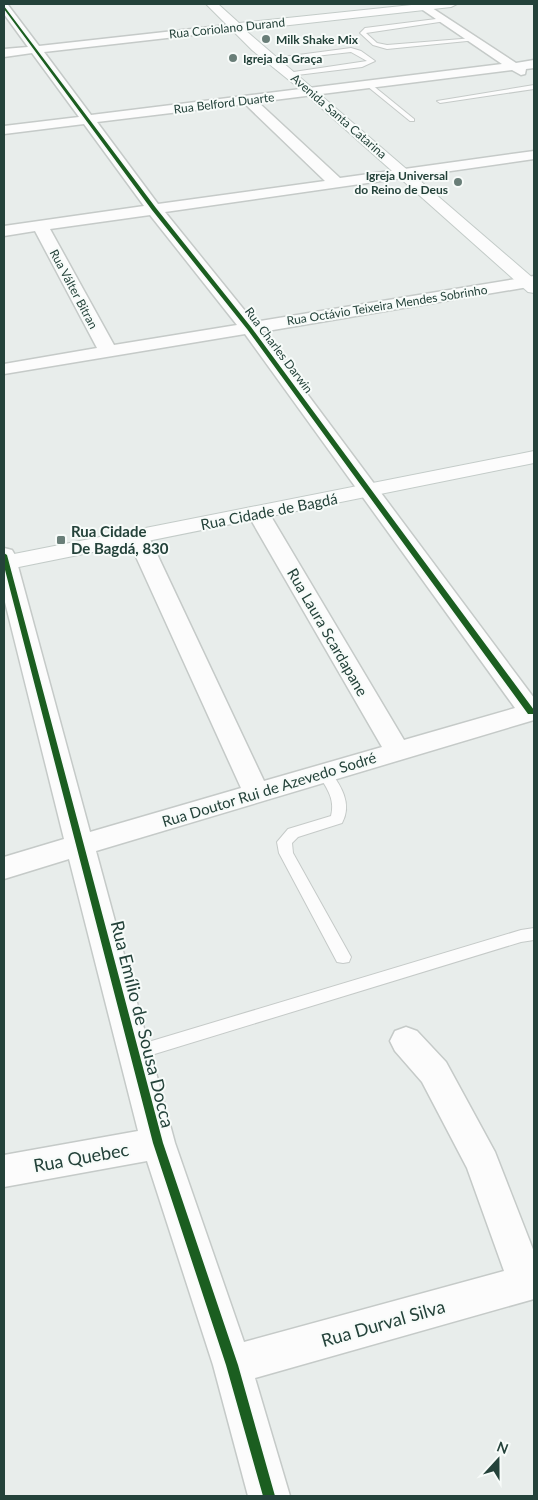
<svg xmlns="http://www.w3.org/2000/svg" width="538" height="1500" font-family="Lato,sans-serif">
<rect width="100%" height="100%" fill="#e8edeb"/>
<g fill="none" stroke-linecap="round" stroke-linejoin="round">
<defs>
<g id="lane">
<polygon points="444,18 446,21 366,33 377,43 387,45 474,38 477,40 387,49 373,45 360,33 365,28"/>
<polygon points="351,48 361,51 375,61 362,67 289,76 287,73 367,61 351,52 271,61 268,59"/>
<polygon points="367,84 371,84 414,119 414,121 410,121 367,86"/>
<polygon points="534,85 534,89 440,103 437,101"/>
<path d="M 324,767 L 329,769 C 340,785 353,803 342,823 L 298,837 L 292,843 L 293,853 L 351,957 L 349,962 L 343,963 L 337,962 L 279,853 L 277,842 L 288,829 L 331,816 C 336,798 325,786 317,772 Z"/>
<polygon points="534,928 534,940 521,942 135,1060 129,1058 127,1053 129,1048 135,1046 521,930"/>
</g>
<path id="street" d="M 4,4 L 8,5 L 39,46 L 237,24 L 243,27 L 237,30 L 44,52 L 91,115 L 502,64 L 414,4 L 426,4 L 516,63 L 534,60 L 534,68 L 526,69 L 525,74 L 521,75 L 512,70 L 258,102 L 340,178 L 534,151 L 534,159 L 165,212 L 254,322 L 534,276 L 534,286 L 261,332 L 534,698 L 534,720 L 96,851 L 175,1143 L 244,1342 L 504,1271 L 467,1168 L 422,1082 L 395,1051 L 390,1041 L 395,1031 L 406,1027 L 417,1031 L 446,1062 L 495,1152 L 534,1252 L 534,1299 L 255,1378 L 290,1496 L 248,1496 L 213,1365 L 147,1161 L 4,1187 L 4,1155 L 138,1131 L 69,859 L 4,879 L 4,857 L 64,839 L 4,598 L 4,548 L 12,550 L 15,555 L 90,832 L 241,788 L 127,537 L 130,532 L 138,530 L 146,532 L 149,537 L 264,781 L 382,747 L 247,513 L 250,508 L 258,507 L 266,508 L 269,513 L 404,740 L 515,708 L 245,334 L 4,374 L 4,364 L 97,348 L 35,231 L 4,236 L 4,226 L 144,206 L 84,124 L 4,134 L 4,126 L 79,117 L 32,53 L 4,57 L 4,49 L 28,47 L 4,14 ZM 245,104 L 325,181 L 158,204 L 97,122 ZM 150,215 L 237,325 L 114,345 L 50,229 Z"/>
<g id="secondary">
<polygon points="206,4 218,4 239,23 421,4 457,4 451,7 245,30 534,279 534,293 528,292 300,89 252,50"/>
<polygon points="534,451 534,463 4,570 4,556"/>
</g>
</defs>
<use href="#lane" stroke="#c5cac8" stroke-width="2"/>
<use href="#street" stroke="#c5cac8" stroke-width="3"/>
<use href="#secondary" stroke="#c3cbc8" stroke-width="2"/>
<use href="#lane" fill="#fcfcfc" fill-rule="evenodd"/>
<use href="#street" fill="#fcfcfc" fill-rule="evenodd"/>
<use href="#secondary" fill="#fcfcfc" fill-rule="evenodd"/>
<defs>
<g id="cycleway">
<polygon points="4,6 156,208 251,327 534,710 534,714 528,714 247,329 152,210 4,9"/>
<polygon points="4,553 7,555 163,1143 238,1365 275,1496 263,1496 226,1365 153,1143 4,566"/>
</g>
</defs>
<use href="#cycleway" stroke="#f7fbf9" stroke-width="3"/>
<use href="#cycleway" fill="#1b5e20" fill-rule="evenodd"/>
</g>
<g fill="#697e78" stroke="#f7fbf9" stroke-width="2">
<circle cx="266" cy="39" r="5"/>
<circle cx="233" cy="58" r="5"/>
<circle cx="458" cy="182" r="5"/>
<rect x="56" y="535" width="10" height="10" rx="2.5"/>
</g>
<g text-anchor="middle" dominant-baseline="central" stroke-width="4" stroke-linejoin="round" paint-order="stroke">
<g font-size="12" fill="#24423a" stroke="#f7fbf9">
<text transform="translate(227 28) rotate(-6)">Rua Coriolano Durand</text>
<text transform="translate(224 103) rotate(-7)">Rua Belford Duarte</text>
<text transform="translate(339 116) rotate(41)">Avenida Santa Catarina</text>
<text transform="translate(74 289) rotate(62)">Rua Válter Bitran</text>
<text transform="translate(387 305) rotate(-9)">Rua Octávio Teixeira Mendes Sobrinho</text>
<text transform="translate(279 350) rotate(53)">Rua Charles Darwin</text>
</g>
<g font-size="12" font-weight="bold" fill="#24423a" stroke="#f7fbf9" text-anchor="start">
<text x="276" y="39">Milk Shake Mix</text>
<text x="243" y="58">Igreja da Graça</text>
<text x="448" y="175" text-anchor="end">Igreja Universal<tspan x="448" dy="14">do Reino de Deus</tspan></text>
</g>
<g font-size="15" fill="#24423a" stroke="#f7fbf9">
<text transform="translate(269 511) rotate(-11)">Rua Cidade de Bagdá</text>
<text transform="translate(328 632) rotate(60)">Rua Laura Scardapane</text>
<text transform="translate(269 789) rotate(-17)">Rua Doutor Rui de Azevedo Sodré</text>
</g>
<g font-size="15" font-weight="bold" fill="#24423a" stroke="#f7fbf9" text-anchor="start">
<text x="71" y="531">Rua Cidade<tspan x="71" dy="17">De Bagdá, 830</tspan></text>
</g>
<g font-size="18" fill="#24423a" stroke="#f7fbf9">
<text transform="translate(143 1024) rotate(76)">Rua Emílio de Sousa Docca</text>
<text transform="translate(81 1157) rotate(-10)">Rua Quebec</text>
<text transform="translate(383 1323) rotate(-16)">Rua Durval Silva</text>
</g>
</g>
<rect width="538" height="1500" fill="none" stroke="#24423a" stroke-width="10"/>
<g transform="translate(498 1460) rotate(21)" stroke="#f7fbf9" stroke-width="4" paint-order="stroke">
<path d="M0-4L9 19L0 12L-9 19Z" fill="#24423a"/>
<text y="-8" font-size="14" font-weight="bold" text-anchor="middle" fill="#24423a">N</text>
</g>
</svg>
